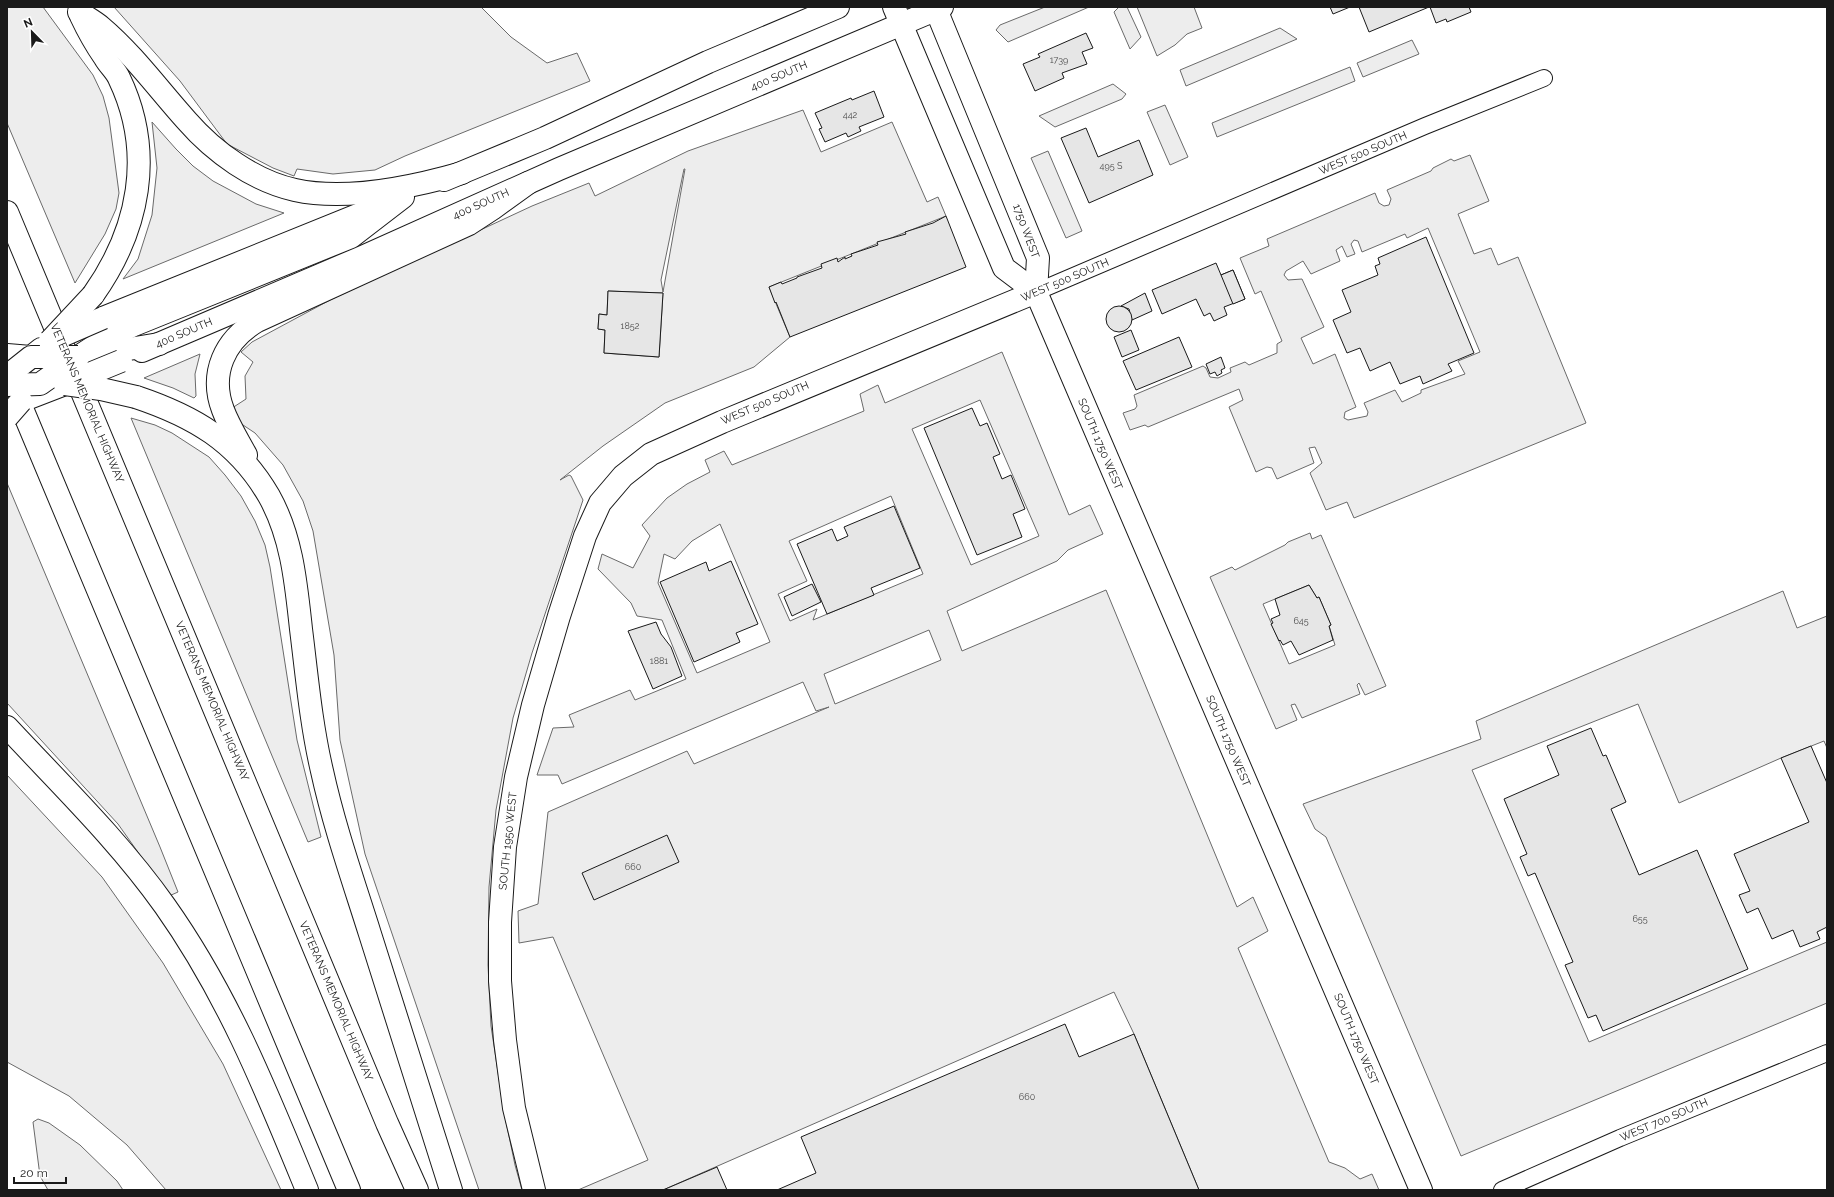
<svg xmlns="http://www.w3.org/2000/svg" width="1834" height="1197" font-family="Raleway,sans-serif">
<rect width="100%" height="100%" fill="#fff"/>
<g fill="#ededed" stroke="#6a6a6a" fill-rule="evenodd">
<polygon points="7,7 43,7 93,75 103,96 109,118 119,193 116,209 105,234 75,283 7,123"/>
<polygon points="114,7 481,7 511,37 547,63 577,53 590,81 405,156 375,170 333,174 297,169 294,176 273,168 227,144 180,81"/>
<polygon points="1045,7 1089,7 1008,42 996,30 1000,25"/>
<polygon points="1119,7 1127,7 1141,37 1130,49 1114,12"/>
<polygon points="1137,7 1194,7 1202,28 1187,34 1175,45 1157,56"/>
<polygon points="1280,28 1297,39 1186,86 1180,70"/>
<polygon points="1412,40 1419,54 1363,77 1357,63"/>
<polygon points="1350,67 1355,81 1217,137 1212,123"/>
<polygon points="1113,84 1126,94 1122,99 1055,127 1039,116"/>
<polygon points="1165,105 1188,157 1170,165 1147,112"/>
<path d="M 803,110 L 821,152 L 892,122 L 927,202 L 938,197 L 946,216 L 769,287 L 790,337 L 754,367 L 665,403 L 603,446 L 560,480 L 569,475 L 571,476 L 583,500 L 532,653 L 513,718 L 496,810 L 489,887 L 488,965 L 491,1026 L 504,1112 L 515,1165 L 522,1190 L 479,1190 L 365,854 L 340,740 L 334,655 L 313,531 L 303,501 L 283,465 L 255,433 L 237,421 L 229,410 L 246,399 L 245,376 L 253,362 L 241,352 L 252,342 L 330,300 L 532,206 L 589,183 L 595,196 L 688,151 ZM 684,169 L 685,169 L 663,292 L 661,280 ZM 608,291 L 663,293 L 659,357 L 604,353 L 605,330 L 598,329 L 599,314 L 607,315 Z"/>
<polygon points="152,122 176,149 193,166 213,181 256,204 284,213 123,279 138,259 152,215 157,168"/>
<polygon points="1048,151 1082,231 1066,238 1031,158"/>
<path d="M 1470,155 L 1489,201 L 1458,214 L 1474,254 L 1491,248 L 1498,265 L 1518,257 L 1586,423 L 1354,518 L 1347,502 L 1326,510 L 1310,473 L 1322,463 L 1315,447 L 1309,448 L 1314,463 L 1277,479 L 1272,468 L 1267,467 L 1256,472 L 1229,407 L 1243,400 L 1239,389 L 1148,427 L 1145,425 L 1130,430 L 1123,413 L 1135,409 L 1137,406 L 1134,395 L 1203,366 L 1206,368 L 1210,377 L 1218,378 L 1231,372 L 1230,368 L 1245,362 L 1249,365 L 1277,353 L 1277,344 L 1282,341 L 1261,291 L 1255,294 L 1240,258 L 1269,246 L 1267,239 L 1375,193 L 1379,203 L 1384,206 L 1389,205 L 1391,199 L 1387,190 L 1431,171 L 1433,168 L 1451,159 L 1454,161 ZM 1428,228 L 1480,352 L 1458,361 L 1465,374 L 1421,390 L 1421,393 L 1402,402 L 1395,390 L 1364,403 L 1368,412 L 1367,416 L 1348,420 L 1344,418 L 1345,412 L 1356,407 L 1335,354 L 1313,364 L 1301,338 L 1324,327 L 1302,279 L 1288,280 L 1284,275 L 1286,271 L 1303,261 L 1311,274 L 1340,261 L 1336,250 L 1342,246 L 1347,257 L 1355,254 L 1351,244 L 1354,240 L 1358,241 L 1362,252 L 1405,234 L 1407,238 Z"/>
<path d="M 1002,352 L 1069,515 L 1090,505 L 1103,534 L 1068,550 L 1057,561 L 947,611 L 962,651 L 1106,590 L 1237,907 L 1253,897 L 1268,931 L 1238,948 L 1329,1162 L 1345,1168 L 1360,1179 L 1372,1174 L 1379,1190 L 1199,1190 L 1134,1034 L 1114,992 L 663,1190 L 578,1190 L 648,1160 L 553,937 L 519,943 L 518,911 L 538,904 L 548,812 L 687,751 L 694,764 L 829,707 L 816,711 L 803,682 L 562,784 L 558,775 L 537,775 L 553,728 L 574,727 L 569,715 L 630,690 L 635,700 L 686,679 L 662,620 L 637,616 L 631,603 L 598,569 L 602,554 L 633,568 L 650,536 L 642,525 L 667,498 L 687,484 L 710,472 L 705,460 L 724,451 L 732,465 L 864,411 L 860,394 L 878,385 L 885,403 ZM 980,400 L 1039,536 L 971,565 L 912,429 ZM 891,496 L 923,574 L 813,620 L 817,609 L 790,621 L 778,594 L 807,581 L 789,541 ZM 720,524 L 770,642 L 697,673 L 658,583 L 664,554 L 675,559 L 692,541 ZM 929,630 L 941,660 L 835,704 L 824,674 Z"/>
<polygon points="200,354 195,374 196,396 194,398 173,388 144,378"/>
<polygon points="131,418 155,425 172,433 209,457 225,475 241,496 255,521 265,545 270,567 297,740 321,837 308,842"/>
<polygon points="7,483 160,847 178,892 169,896 118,824 7,703"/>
<path d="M 1310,533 L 1312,539 L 1321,535 L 1386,686 L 1365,695 L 1359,683 L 1357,685 L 1360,694 L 1302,718 L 1295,704 L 1291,705 L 1297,720 L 1276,729 L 1210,577 L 1232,567 L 1235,570 L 1285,545 L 1288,542 ZM 1309,585 L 1317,598 L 1319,597 L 1331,625 L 1329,626 L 1335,645 L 1289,664 L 1263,604 Z"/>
<polygon points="1783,591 1797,628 1827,616 1827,748 1824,741 1781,758 1679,803 1638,704 1472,770 1589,1042 1827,942 1827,1003 1461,1156 1326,837 1315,829 1303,804 1481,739 1476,721"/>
<polygon points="7,775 102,877 163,963 223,1064 281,1190 166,1190 127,1145 69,1096 7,1062"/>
<polygon points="38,1119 49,1123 80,1145 117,1181 123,1190 48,1190 40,1176 33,1122"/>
</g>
<g fill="#e6e6e6" stroke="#1a1a1a">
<polygon points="1330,7 1350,7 1333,14"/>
<polygon points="1359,7 1429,7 1369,32"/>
<polygon points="1430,7 1469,7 1471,12 1447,22 1446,19 1436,23"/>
<polygon points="1086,33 1093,48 1082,52 1087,64 1062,73 1064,78 1035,91 1023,64 1040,57 1038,54"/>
<polygon points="874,91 884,117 859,127 861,131 848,137 846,133 825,142 819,129 822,128 815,113 851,98 852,100"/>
<polygon points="1086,128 1098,157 1139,140 1153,175 1089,203 1061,138"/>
<polygon points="946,216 966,267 790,337 776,302 775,303 769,287 781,282 782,284 797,278 797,277 822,268 821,264 837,258 838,262 845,257 845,259 852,256 851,254 878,245 877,242 906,234 905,232 933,223"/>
<polygon points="1426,237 1474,353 1448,364 1452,371 1423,384 1420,376 1400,384 1390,362 1370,371 1360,348 1347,353 1333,320 1351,312 1342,290 1378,275 1375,266 1380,264 1378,258"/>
<polygon points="1216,263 1221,275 1233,270 1245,299 1224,307 1227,315 1214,321 1210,313 1204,316 1196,299 1162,314 1152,290"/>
<polygon points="1233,270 1245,299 1233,304 1221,275"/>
<polygon points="608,291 663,293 659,357 604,353 605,330 598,329 599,314 607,315"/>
<polygon points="1145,293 1152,311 1132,320 1129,309 1121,306"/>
<circle cx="1119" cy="319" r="13"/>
<polygon points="1131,330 1139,350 1122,357 1114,337"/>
<polygon points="1179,337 1192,367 1136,390 1123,361"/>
<polygon points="1221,357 1225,368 1221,370 1222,373 1217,376 1215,372 1210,374 1206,364"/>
<polygon points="972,408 980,426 987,423 1000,454 993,457 1002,479 1011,475 1025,509 1013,514 1022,537 977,555 924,428"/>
<polygon points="894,506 920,568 871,588 874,595 827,614 797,544 832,529 837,541 848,536 844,527"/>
<polygon points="731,561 758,624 736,633 740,642 694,662 660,582 706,562 709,571"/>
<polygon points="812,584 821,602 792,616 784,597"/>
<polygon points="1309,585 1317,598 1319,597 1331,625 1329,626 1333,640 1299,655 1291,641 1283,645 1280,640 1279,641 1271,624 1273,623 1271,619 1280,615 1275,599"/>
<polygon points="656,622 661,634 671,647 682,676 653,689 628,631"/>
<polygon points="1591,728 1603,756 1606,755 1626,802 1611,809 1639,875 1697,850 1748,969 1603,1031 1596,1015 1588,1018 1565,965 1573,962 1535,873 1528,876 1520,857 1527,854 1504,799 1559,775 1547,746"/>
<polygon points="1811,746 1827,783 1827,927 1817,932 1820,939 1800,947 1793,930 1772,939 1758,908 1747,913 1739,895 1750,891 1734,854 1809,822 1781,758"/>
<polygon points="667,835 679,862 594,900 582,873"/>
<polygon points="1065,1024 1079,1057 1134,1034 1199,1190 777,1190 816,1173 801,1137"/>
<polygon points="717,1167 727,1190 663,1190"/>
</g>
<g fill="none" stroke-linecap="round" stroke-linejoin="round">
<defs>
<g id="street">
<polyline points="1036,292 1425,126 1544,78"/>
<polyline points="1502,1190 1620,1138 1827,1053"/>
</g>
<g id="secondary">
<polyline points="894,7 1004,268 1036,292"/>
<polyline points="935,7 1038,258 1036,292 1421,1190"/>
<polyline points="21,401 65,384"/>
<polyline points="534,1190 514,1108 505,1040 500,981 500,922 505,847 516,777 533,705 559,616 585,536 600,503 623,476 651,454 722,422 1036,292"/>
</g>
<g id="primary">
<polyline points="444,180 545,138 708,62 838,7"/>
<polyline points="103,318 395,200"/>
<polyline points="142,351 360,258 559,169 942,7"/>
</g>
<g id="highway">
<path d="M 79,12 C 86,17 94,21 101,27 C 133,54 159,90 187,121 C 214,152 254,181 295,190 C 345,201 413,187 462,173"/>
<path d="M 81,16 C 88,31 96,45 105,58 C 109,65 116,71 119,78 C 155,153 139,230 93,295"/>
<polyline points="7,212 387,1123 417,1190"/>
<polyline points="7,355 31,357 41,349"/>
<polyline points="93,355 159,344"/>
<polyline points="78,357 104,340 134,325 351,237 403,197"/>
<polyline points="13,387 349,1190"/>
<path d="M 136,397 C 193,416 237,441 269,496 C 292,537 296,583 301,629 C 307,677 311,724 322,771 C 334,826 353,880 370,934 C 397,1019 424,1105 451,1190"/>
<path d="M 246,455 C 238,440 229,426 223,410 C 209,373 225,340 257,321 L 469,224 L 492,209 L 528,183"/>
<path d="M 7,727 C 61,785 119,841 165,906 C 228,995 266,1090 307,1190"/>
</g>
</defs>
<use href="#street" stroke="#1a1a1a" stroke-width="18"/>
<use href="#secondary" stroke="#1a1a1a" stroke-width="24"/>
<use href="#primary" stroke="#1a1a1a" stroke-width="24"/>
<use href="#highway" stroke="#1a1a1a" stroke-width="24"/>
<use href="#street" stroke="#fff" stroke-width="16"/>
<use href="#secondary" stroke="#fff" stroke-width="22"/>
<use href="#primary" stroke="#fff" stroke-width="22"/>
<use href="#highway" stroke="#fff" stroke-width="22"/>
<defs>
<g id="primary-bridge">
<polyline points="50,341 103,318"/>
<polyline points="65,384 121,361"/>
</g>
<g id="highway-bridge">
<polyline points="50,341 93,295"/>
<polyline points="7,376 31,357 78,357"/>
<polyline points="65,384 101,389 136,397"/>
<polyline points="7,385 40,384 78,357"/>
<polyline points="7,417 21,401"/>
</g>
</defs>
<use href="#primary-bridge" stroke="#1a1a1a" stroke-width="24" stroke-linecap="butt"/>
<use href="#highway-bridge" stroke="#1a1a1a" stroke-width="24" stroke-linecap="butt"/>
<use href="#primary-bridge" stroke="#fff" stroke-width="22"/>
<use href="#highway-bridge" stroke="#fff" stroke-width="22"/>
</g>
<g text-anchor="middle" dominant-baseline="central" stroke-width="3" stroke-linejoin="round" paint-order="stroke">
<g font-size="9" fill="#4d4d4d">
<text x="1059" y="60">1739</text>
<text x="850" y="115">442</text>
<text x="1111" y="166">495 S</text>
<text x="630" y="326">1852</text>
<text x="1301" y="621">645</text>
<text x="659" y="661">1881</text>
<text x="633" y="867">660</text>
<text x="1640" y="919">655</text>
<text x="1027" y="1097">660</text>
</g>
<g font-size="11" fill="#1a1a1a" stroke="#fff">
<text transform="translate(779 76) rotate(-23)">400 SOUTH</text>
<text transform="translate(1363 153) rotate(-23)">WEST 500 SOUTH</text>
<text transform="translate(481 204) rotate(-24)">400 SOUTH</text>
<text transform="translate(1026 231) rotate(70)">1750 WEST</text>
<text transform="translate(1065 280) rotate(-23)">WEST 500 SOUTH</text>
<text transform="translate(184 333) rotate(-23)">400 SOUTH</text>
<text transform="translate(87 403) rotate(67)">VETERANS MEMORIAL HIGHWAY</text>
<text transform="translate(765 403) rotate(-23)">WEST 500 SOUTH</text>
<text transform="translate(1100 444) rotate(67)">SOUTH 1750 WEST</text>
<text transform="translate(212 701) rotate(67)">VETERANS MEMORIAL HIGHWAY</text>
<text transform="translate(1228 741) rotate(67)">SOUTH 1750 WEST</text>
<text transform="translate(508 841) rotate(-84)">SOUTH 1950 WEST</text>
<text transform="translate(336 1001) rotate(67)">VETERANS MEMORIAL HIGHWAY</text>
<text transform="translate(1356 1039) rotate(67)">SOUTH 1750 WEST</text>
<text transform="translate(1664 1120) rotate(-23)">WEST 700 SOUTH</text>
</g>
</g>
<rect width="1834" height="1197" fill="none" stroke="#1a1a1a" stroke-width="16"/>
<g transform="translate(32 32) rotate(337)" stroke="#ffffff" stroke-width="3" paint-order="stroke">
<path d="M0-3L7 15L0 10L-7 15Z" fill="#1a1a1a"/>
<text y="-6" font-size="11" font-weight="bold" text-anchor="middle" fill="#1a1a1a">N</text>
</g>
<path d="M14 1177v6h52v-6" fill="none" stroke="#1a1a1a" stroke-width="2"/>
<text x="20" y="1177" font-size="12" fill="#1a1a1a" stroke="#ffffff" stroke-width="3" paint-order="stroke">20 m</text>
</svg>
